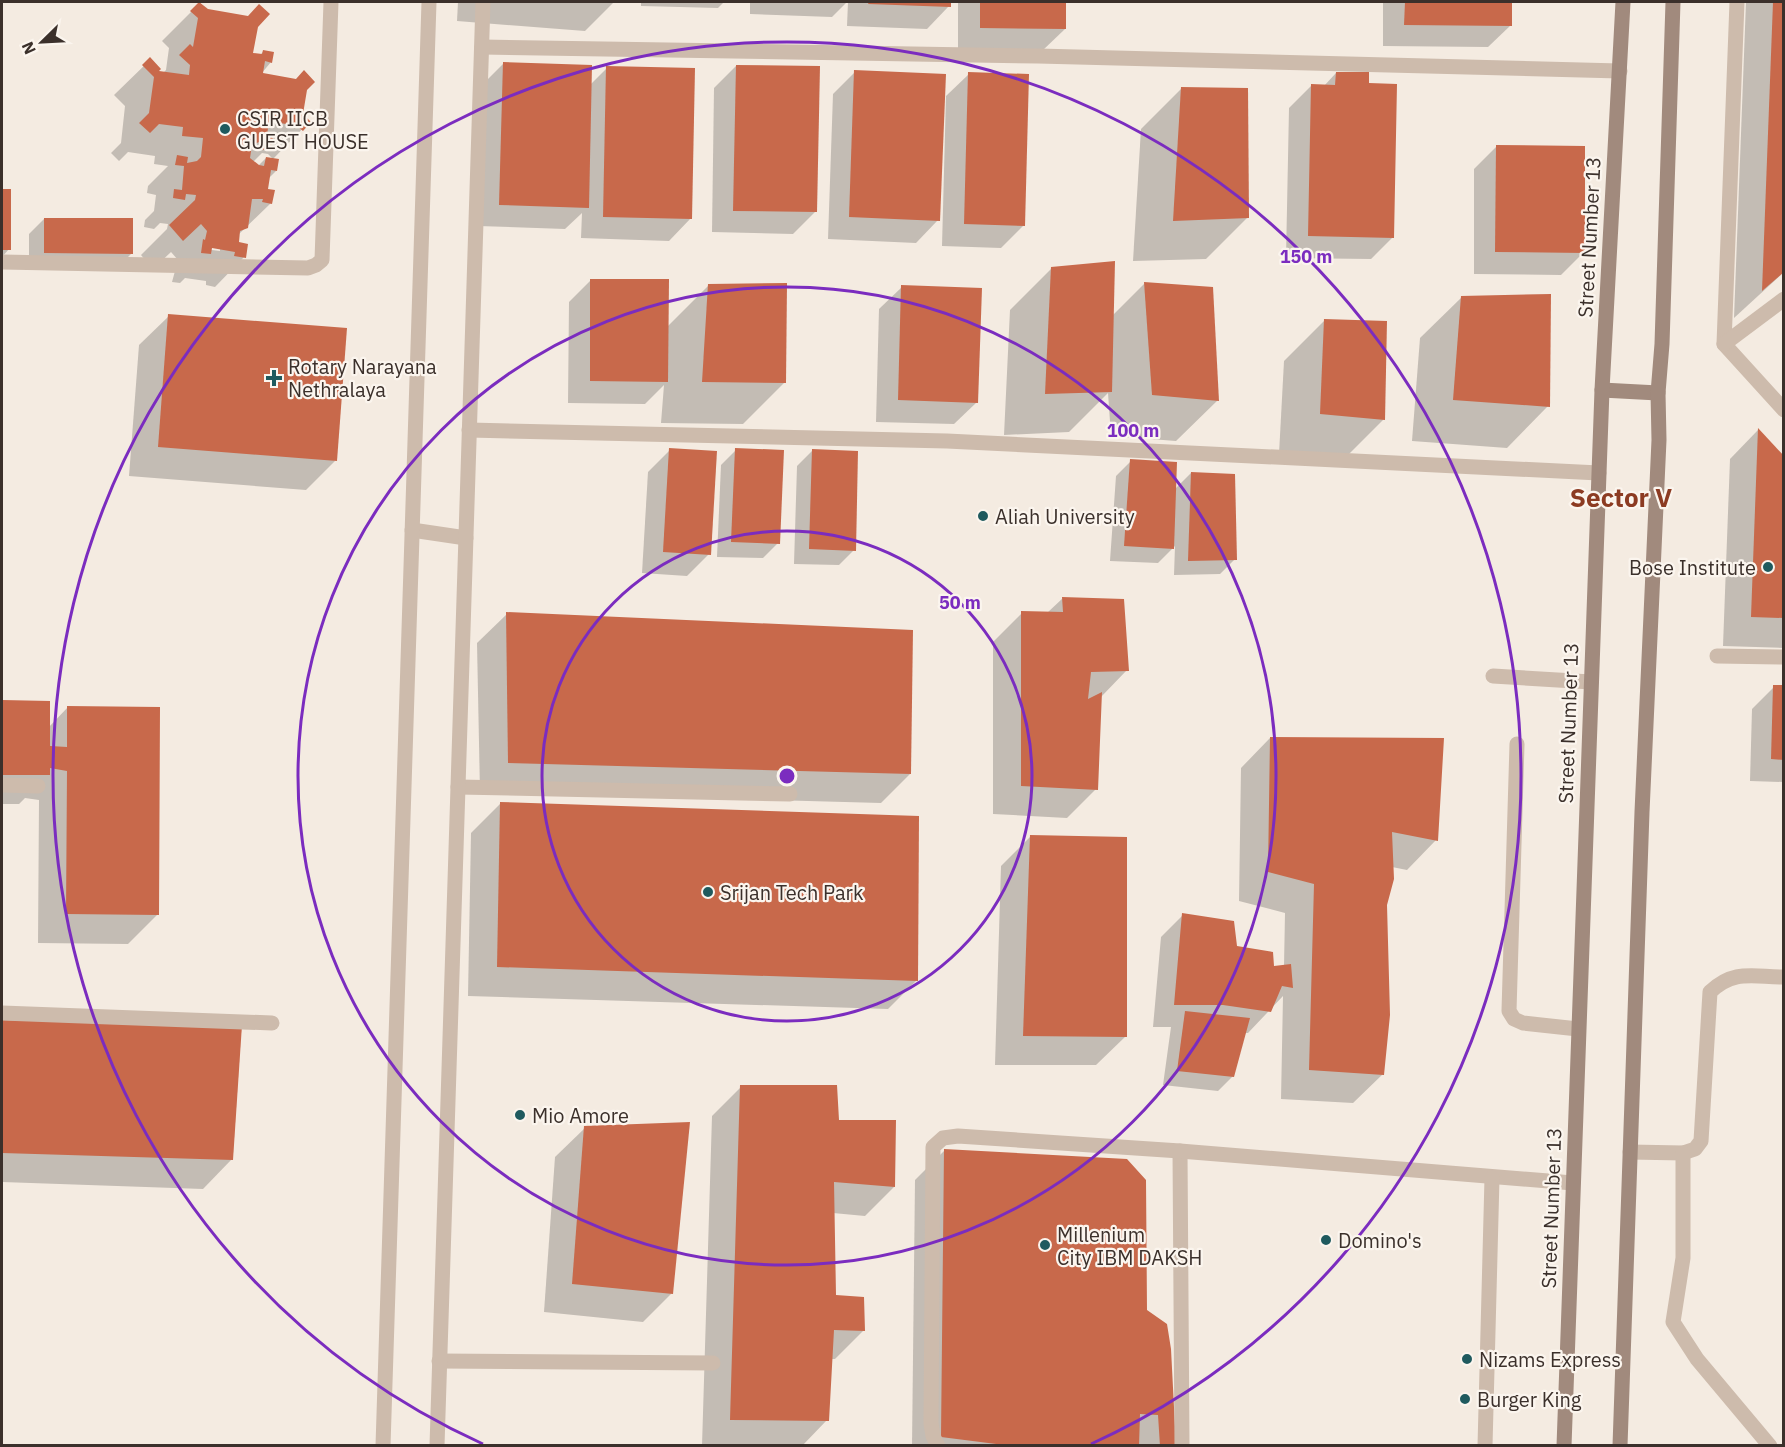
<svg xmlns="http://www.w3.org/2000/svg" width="1785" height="1447" font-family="'IBM Plex Sans',sans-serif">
<rect width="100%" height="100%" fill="#f4ebe1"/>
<g fill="#0003" fill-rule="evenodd">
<polygon points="458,2 614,2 585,31 457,21"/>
<polygon points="641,2 724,2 718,8 641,6"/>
<polygon points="750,2 847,2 832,17 750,14"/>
<polygon points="848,2 949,2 949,6 927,29 847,26"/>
<polygon points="958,2 1065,2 1065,29 1042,51 958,49"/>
<polygon points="1383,2 1511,2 1511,25 1488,47 1383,46"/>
<polygon points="1746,2 1784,2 1784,272 1734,318"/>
<path d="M 200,3 L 207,10 L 256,26 L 252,54 L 259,56 L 263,52 L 271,62 L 261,74 L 306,89 L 301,115 L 309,122 L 273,159 L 268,154 L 262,153 L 253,162 L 258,166 L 266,158 L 276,171 L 268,179 L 266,190 L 271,203 L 238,235 L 237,244 L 244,257 L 215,287 L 206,285 L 206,281 L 185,278 L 180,283 L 172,282 L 178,260 L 171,252 L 153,269 L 141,255 L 167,229 L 168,224 L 160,223 L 154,229 L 144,227 L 145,220 L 154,211 L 156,195 L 147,193 L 148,186 L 168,166 L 154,164 L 155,156 L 128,152 L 119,161 L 111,153 L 121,143 L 125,106 L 114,95 L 150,60 L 156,72 L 163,73 L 166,70 L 169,48 L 162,41 ZM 205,246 L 220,248 L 220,251 L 204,249 Z"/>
<polygon points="503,64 591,84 607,68 691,218 669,241 581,238 582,213 565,229 478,226 481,86"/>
<polygon points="736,66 815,212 793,234 712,232 714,88"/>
<polygon points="855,72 938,220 916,243 828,239 833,94"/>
<polygon points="1336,73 1393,237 1371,259 1286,258 1289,108 1311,86 1324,86"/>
<polygon points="969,74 1023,226 1001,248 942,246 946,96"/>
<polygon points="1182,88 1247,218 1206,259 1133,261 1141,129"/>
<polygon points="1496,147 1583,253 1561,275 1474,274 1474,169"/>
<polygon points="2,191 9,191 9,249 2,257"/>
<polygon points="44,219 132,253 117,268 29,268 29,234"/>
<polygon points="1052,268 1112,316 1145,283 1218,400 1176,441 1111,436 1108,393 1069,432 1004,435 1010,310"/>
<polygon points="591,280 667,327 709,285 784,383 743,424 661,423 664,385 645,404 568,403 569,302"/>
<polygon points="902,287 977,402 954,424 876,422 879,309"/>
<polygon points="1462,297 1548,406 1507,448 1412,441 1420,338"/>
<polygon points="169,316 335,461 306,490 129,476 139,345"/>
<polygon points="1325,320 1384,419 1343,460 1279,454 1284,361"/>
<polygon points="1758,430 1784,458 1784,648 1723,646 1730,459"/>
<polygon points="670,450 709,554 687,576 642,573 648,472"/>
<polygon points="736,450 778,543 763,558 717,557 721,465"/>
<polygon points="812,451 854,550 839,565 794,564 797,466"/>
<polygon points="1131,461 1174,490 1191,473 1235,559 1220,574 1174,575 1175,546 1158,563 1110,561 1116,476"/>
<polygon points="1063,598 1127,670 1100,698 1096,789 1067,818 993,814 993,642 1022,613 1047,613"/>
<polygon points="507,614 910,774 881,803 480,792 477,643"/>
<polygon points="1774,687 1784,687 1784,782 1750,781 1752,709"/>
<polygon points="2,702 49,702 49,727 68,707 157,915 128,944 38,943 39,800 25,798 19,804 2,804"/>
<polygon points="1270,738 1436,840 1407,870 1392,867 1386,905 1383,1074 1353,1103 1281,1099 1283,996 1248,1033 1244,1033 1233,1076 1218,1091 1163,1085 1171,1027 1153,1027 1161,937 1183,915 1273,967 1284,966 1285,913 1239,901 1241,768"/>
<polygon points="500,804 917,980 888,1009 468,996 471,833"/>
<polygon points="1030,837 1126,1036 1096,1065 995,1065 1001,866"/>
<polygon points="2,1021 241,1026 232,1159 203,1189 2,1182"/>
<polygon points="741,1087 838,1122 894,1187 865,1216 833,1213 835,1296 864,1330 835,1359 831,1359 827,1420 802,1446 702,1446 712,1116"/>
<polygon points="585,1128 672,1293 643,1322 544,1312 555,1157"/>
<polygon points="944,1151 1145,1311 1175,1446 912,1446 915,1180"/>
</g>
<g fill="#c8694b">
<polygon points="199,2 208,9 248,16 259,4 270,14 258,27 253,53 262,54 263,50 274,52 272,63 265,61 263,73 296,79 304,70 315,82 307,90 303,114 311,122 303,131 297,126 269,121 267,135 269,133 275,142 263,150 259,142 252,145 250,158 259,165 264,166 266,157 279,159 277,171 271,170 268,189 275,190 272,204 262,202 263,199 252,199 248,228 240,231 239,242 248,244 246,258 234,256 235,252 212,248 211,254 201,253 203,239 205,240 207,231 201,224 183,241 169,225 195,200 196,195 186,194 185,200 173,198 174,189 182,190 184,166 175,165 177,155 188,157 187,163 197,161 201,157 203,138 182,136 183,127 159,124 150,133 139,123 149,113 154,77 142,65 150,57 161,69 159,71 189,75 190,65 179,55 190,44 193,47 198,18 190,11"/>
<polygon points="869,2 951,2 951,7 868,4"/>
<polygon points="980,2 1066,2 1066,29 980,28"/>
<polygon points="1405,2 1512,2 1512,26 1404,25"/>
<polygon points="1773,2 1784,2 1784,272 1762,291"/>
<polygon points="503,62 592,65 589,208 499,205"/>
<polygon points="736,65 820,66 817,212 733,211"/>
<polygon points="606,66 695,68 692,219 603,217"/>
<polygon points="854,70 946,74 940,221 849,217"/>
<polygon points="968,72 1029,74 1025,226 964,224"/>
<polygon points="1336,72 1369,72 1369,83 1397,84 1394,238 1308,236 1311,84 1335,85"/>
<polygon points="1181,87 1248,88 1249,218 1173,221"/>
<polygon points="1496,145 1585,146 1585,253 1495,252"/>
<rect x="2" y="189" width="9" height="61"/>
<polygon points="44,218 133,218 133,254 44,253"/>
<polygon points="1115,261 1112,392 1045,394 1051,267"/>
<polygon points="590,279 669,279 668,382 590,381"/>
<polygon points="1144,282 1213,287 1219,401 1152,395"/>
<polygon points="787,283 786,383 702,382 708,284"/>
<polygon points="901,285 982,288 978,403 898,400"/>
<polygon points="1551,294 1550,407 1453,400 1461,296"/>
<polygon points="168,314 347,328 337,461 158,447"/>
<polygon points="1324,319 1387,321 1385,420 1320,414"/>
<polygon points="1758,428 1784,456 1784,618 1751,617"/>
<polygon points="669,448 717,451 711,555 663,552"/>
<polygon points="735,448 784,450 780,544 731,542"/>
<polygon points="812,449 858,451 856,551 809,549"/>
<polygon points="1130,459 1177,462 1174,549 1124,546"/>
<polygon points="1191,472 1235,474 1237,560 1188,561"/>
<polygon points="1062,597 1124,599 1129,671 1091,672 1088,699 1102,692 1098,790 1021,786 1021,611 1063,612"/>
<polygon points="506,612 913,630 911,774 508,763"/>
<polygon points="1773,685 1784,685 1784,760 1771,759"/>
<polygon points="2,700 50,701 50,746 67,747 67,706 160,707 159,915 66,914 67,771 50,768 50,775 2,775"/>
<polygon points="1270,737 1444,738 1438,841 1392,832 1394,879 1387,905 1390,1015 1384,1075 1309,1070 1314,884 1268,872"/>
<polygon points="500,802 919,816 918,981 497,967"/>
<polygon points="1030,835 1127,837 1127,1037 1023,1036"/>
<polygon points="1182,913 1234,921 1237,946 1273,952 1274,966 1291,964 1293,988 1282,986 1271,1012 1223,1005 1174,1005"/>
<polygon points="1185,1011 1250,1018 1234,1077 1177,1071"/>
<polygon points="2,1020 242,1025 233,1160 2,1153"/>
<polygon points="740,1085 837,1085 839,1120 896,1120 895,1187 834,1182 836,1295 864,1297 865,1331 834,1330 829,1421 730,1420"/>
<polygon points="690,1122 673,1294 572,1284 584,1126"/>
<polygon points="944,1149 1127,1159 1146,1180 1147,1310 1167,1324 1171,1349 1176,1446 1160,1446 1158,1415 1140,1414 1139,1446 1012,1446 941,1437"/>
</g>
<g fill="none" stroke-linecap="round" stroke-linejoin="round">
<g stroke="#cdbbac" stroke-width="15">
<polyline points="1737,2 1724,344 1784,410"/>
<polyline points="2,262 308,268 316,265 322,260 331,2"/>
<polyline points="1724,344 1784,299"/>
<polyline points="1717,656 1784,657"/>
<polyline points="1493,676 1591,682"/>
<polyline points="1517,744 1509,1011 1514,1019 1523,1023 1578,1029"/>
<polyline points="2,785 38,786"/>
<polyline points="458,787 790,794"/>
<polyline points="2,1013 272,1023"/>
<polyline points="1180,1151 1182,1446"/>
<path d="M 1630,1152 L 1683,1153 L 1695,1149 L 1701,1141 L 1710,992 C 1734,969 1753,977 1784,977"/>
<polyline points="1683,1153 1683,1258 1673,1322 1697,1359 1770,1446"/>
<polyline points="439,1361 713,1363"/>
<polyline points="938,1446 933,1436 931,1423 933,1147 943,1138 958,1136 1180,1151 1573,1183"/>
<polyline points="1485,1446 1492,1178"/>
</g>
<g stroke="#cdbbac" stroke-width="15">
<polyline points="482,47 1038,56 1620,71"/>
<polyline points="469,430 947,441 1599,473"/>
</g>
<g stroke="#cdbbac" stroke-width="15">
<polyline points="412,530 466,538"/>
<polyline points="383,1446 429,2"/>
<polyline points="437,1446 483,2"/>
</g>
<g stroke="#a18a7d" stroke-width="15">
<polyline points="1602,390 1658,393"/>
<polyline points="1564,1446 1602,390 1623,2"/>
<polyline points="1620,1446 1642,812 1659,440 1658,393 1662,344 1673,2"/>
</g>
</g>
<g fill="none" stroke="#7b2cbf" stroke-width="3">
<circle cx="787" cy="776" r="245"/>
<circle cx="787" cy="776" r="489"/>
<path d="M483 1444A734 734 0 1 1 1091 1444"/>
</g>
<g fill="#1f5a5e" stroke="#fbf5ee" stroke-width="2">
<circle cx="225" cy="129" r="6"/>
<path d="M271 369h6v6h6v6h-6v6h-6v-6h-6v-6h6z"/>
<circle cx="983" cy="516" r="6"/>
<circle cx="1768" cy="567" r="6"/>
<circle cx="708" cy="892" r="6"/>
<circle cx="520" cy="1115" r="6"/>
<circle cx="1326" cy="1240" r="6"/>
<circle cx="1045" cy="1245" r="6"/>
<circle cx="1467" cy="1359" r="6"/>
<circle cx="1465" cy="1399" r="6"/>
</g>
<g text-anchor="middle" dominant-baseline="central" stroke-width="4.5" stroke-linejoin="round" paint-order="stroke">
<g font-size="20" fill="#3b302b" stroke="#fbf5ee" text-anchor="start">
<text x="237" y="118">CSIR IICB<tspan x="237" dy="23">GUEST HOUSE</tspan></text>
<text x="288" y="366">Rotary Narayana<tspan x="288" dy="23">Nethralaya</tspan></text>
<text x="995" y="516">Aliah University</text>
<text x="1756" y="567" text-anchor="end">Bose Institute</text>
<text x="720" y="892">Srijan Tech Park</text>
<text x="532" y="1115">Mio Amore</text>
<text x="1057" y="1234">Millenium<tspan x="1057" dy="23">City IBM DAKSH</tspan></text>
<text x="1338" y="1240">Domino's</text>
<text x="1479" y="1359">Nizams Express</text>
<text x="1477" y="1399">Burger King</text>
</g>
<g font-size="20" fill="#3b302b" stroke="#fbf5ee">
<text transform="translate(1589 237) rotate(-87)">Street Number 13</text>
<text transform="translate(1568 723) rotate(-88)">Street Number 13</text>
<text transform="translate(1551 1208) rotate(-88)">Street Number 13</text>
</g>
<g font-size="26" font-weight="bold" fill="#8c3b22" stroke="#fbf5ee">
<text x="1621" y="497">Sector V</text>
</g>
</g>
<circle cx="787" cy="776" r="9" fill="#7b2cbf" stroke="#fbf5ee" stroke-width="3"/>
<g font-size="18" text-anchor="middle" font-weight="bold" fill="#7b2cbf" stroke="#fbf5ee" stroke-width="4.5" stroke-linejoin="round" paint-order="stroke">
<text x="1306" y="263">150 m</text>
<text x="1133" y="437">100 m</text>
<text x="960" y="609">50 m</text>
</g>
<rect width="1785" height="1447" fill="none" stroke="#3b302b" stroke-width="6"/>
<g transform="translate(42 42) rotate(246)" stroke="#fbf5ee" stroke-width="4.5" paint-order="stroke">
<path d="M0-4.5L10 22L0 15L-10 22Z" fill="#3b302b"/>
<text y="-9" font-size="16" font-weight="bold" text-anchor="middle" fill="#3b302b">N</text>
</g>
</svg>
